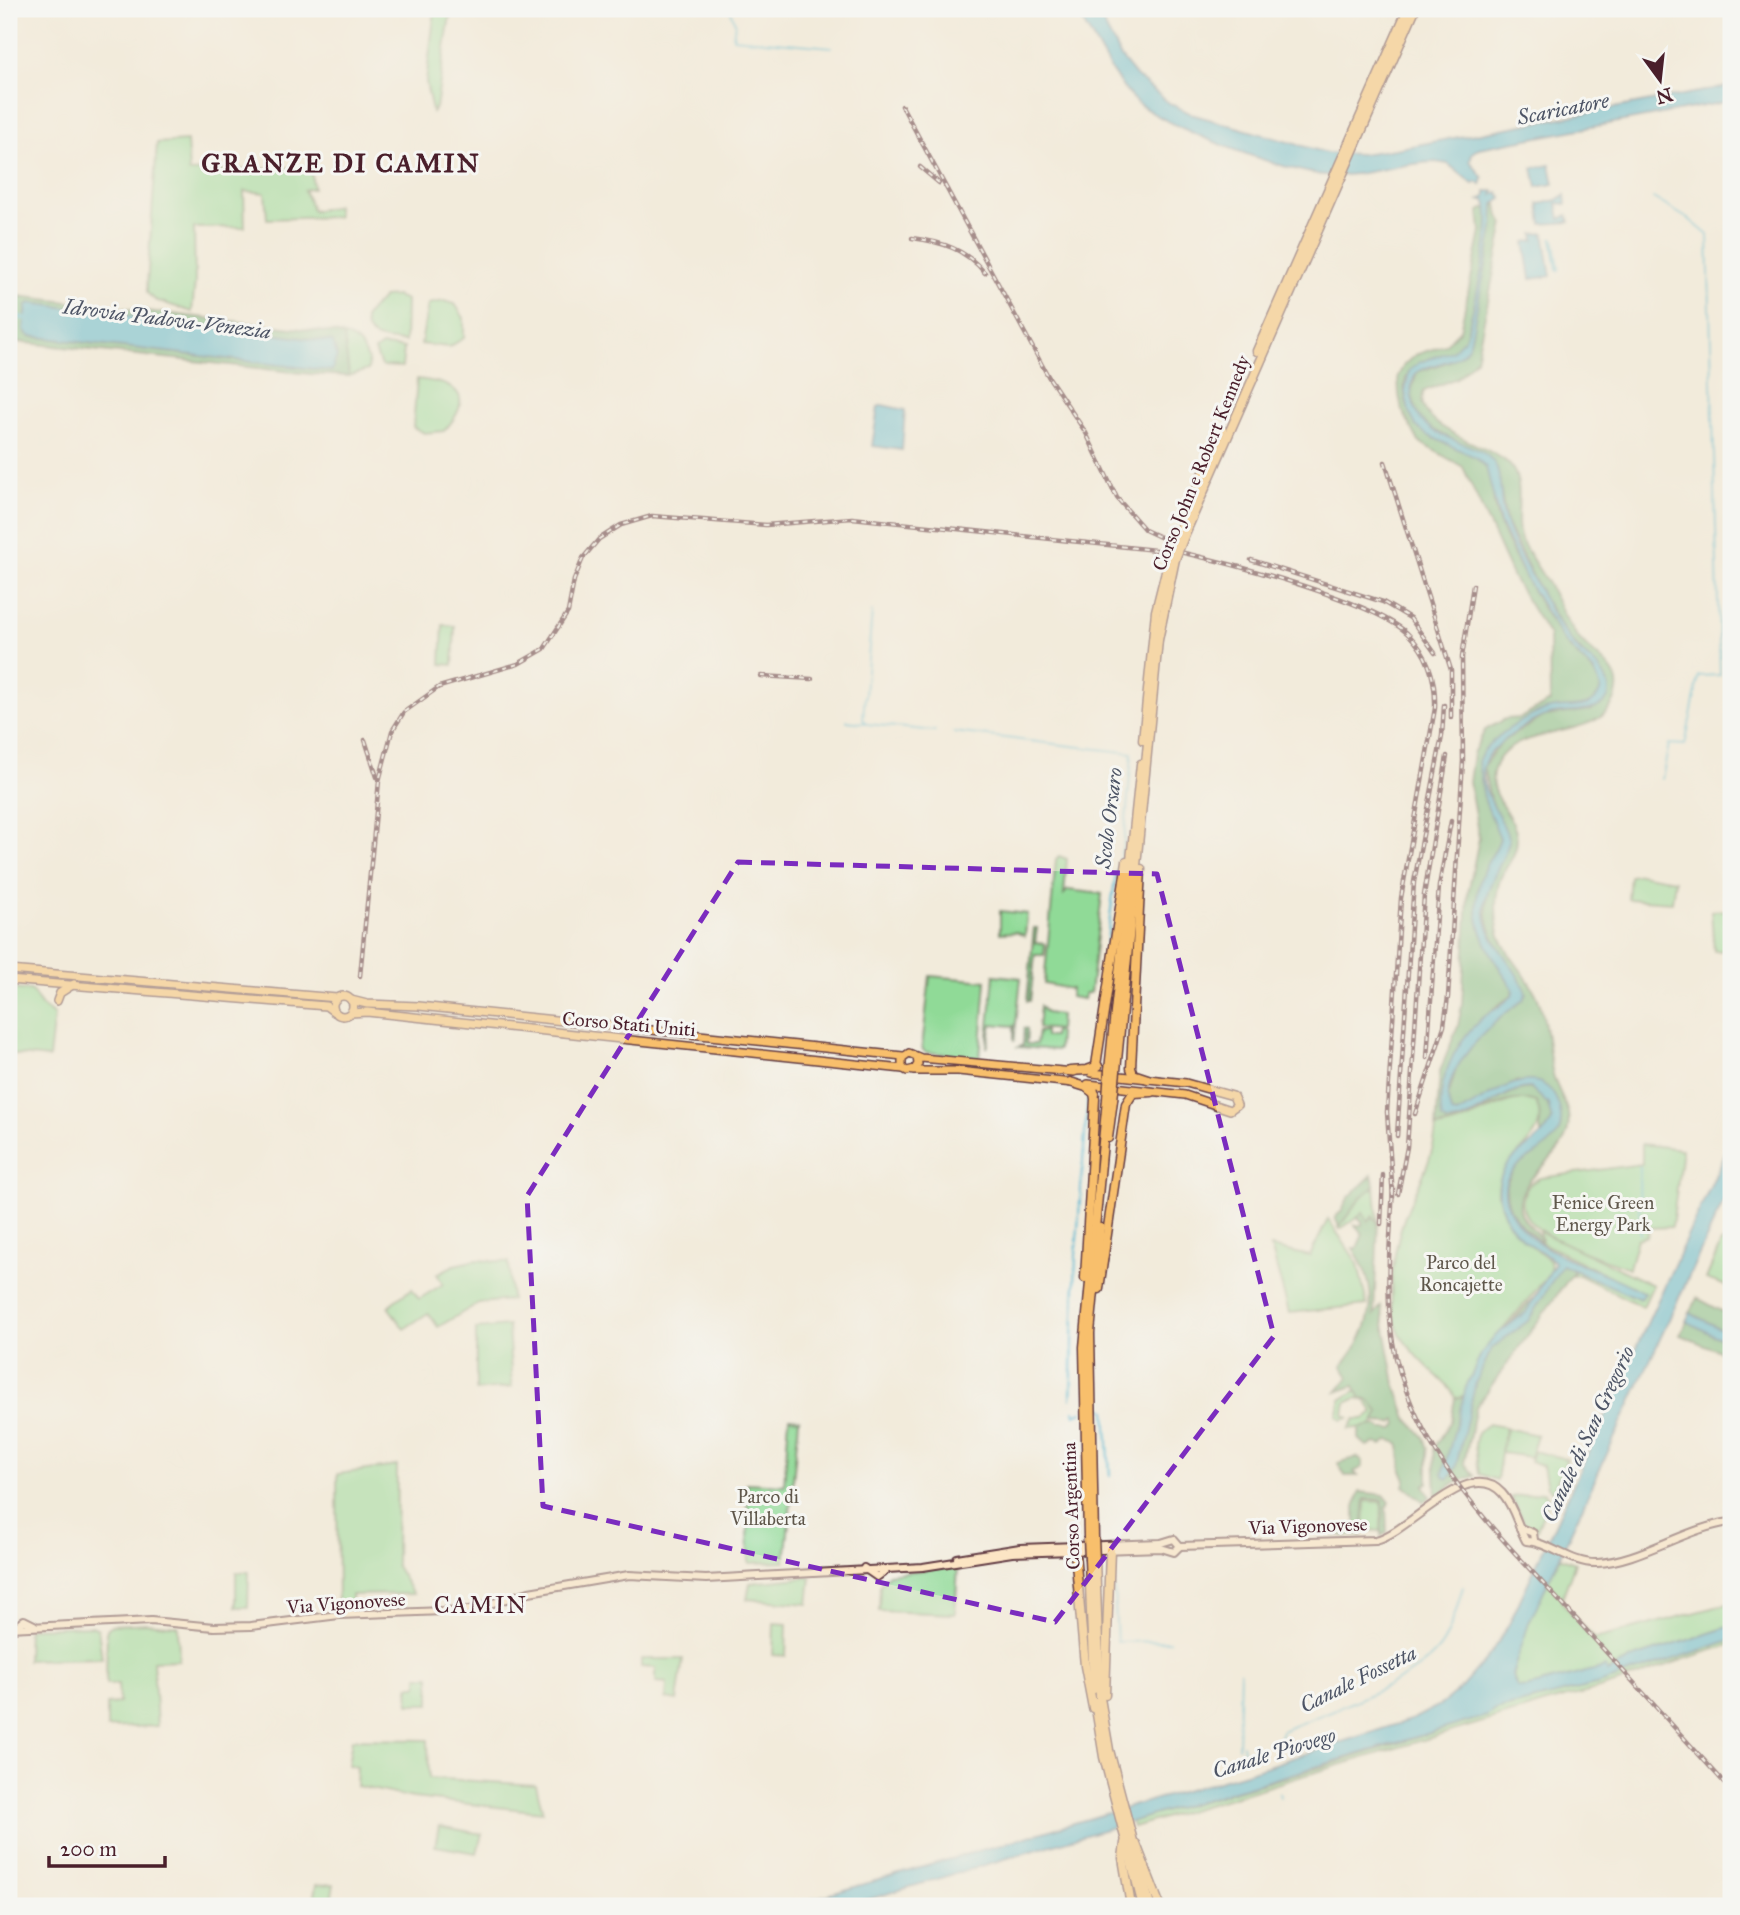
<svg xmlns="http://www.w3.org/2000/svg" width="1740" height="1915" font-family="'IM FELL Great Primer',serif">
<rect width="100%" height="100%" fill="#f6f6f2"/>
<filter id="ink" filterUnits="userSpaceOnUse"><feTurbulence type="fractalNoise" baseFrequency=".0143" numOctaves="2"/><feDisplacementMap in="SourceGraphic" scale="14" xChannelSelector="R" yChannelSelector="G"/><feConvolveMatrix kernelMatrix="1 2 1 2 8 2 1 2 1" color-interpolation-filters="sRGB"/></filter>
<filter id="wash" filterUnits="userSpaceOnUse"><feTurbulence type="fractalNoise" baseFrequency=".00686" numOctaves="4" result="noise"/><feDisplacementMap in="SourceGraphic" scale="28" xChannelSelector="R" yChannelSelector="G"/><feGaussianBlur stdDeviation="1.57" result="paint"/><feColorMatrix in="noise" values="0 0 0 0 0 0 0 0 0 0 0 0 0 0 0 0 0 1.4 0 .05"/><feComposite in="paint" operator="in"/></filter>
<g filter="url(#wash)">
<rect width="100%" height="100%" fill="#f2ebdb"/>
<g fill="#90da97" stroke="#6d7c61" stroke-width="2">
<polygon points="435,9 451,9 436,108 432,112 426,82"/>
<polygon points="187,141 189,172 311,167 313,188 304,190 313,211 337,206 337,217 267,219 265,193 244,191 245,227 194,228 195,282 192,312 155,300 147,293 147,285 157,143"/>
<path d="M 396,296 L 406,300 L 405,342 C 387,340 363,342 365,317 L 383,297 Z"/>
<polygon points="444,301 455,304 464,318 464,338 449,347 421,344 428,304"/>
<path d="M 344,336 C 358,338 371,356 368,370 L 349,376 Z"/>
<polygon points="382,346 404,348 402,367 381,366 375,351"/>
<path d="M 417,379 C 456,383 477,395 444,431 L 424,433 L 413,427 Z"/>
<polygon points="443,625 455,626 453,665 441,664"/>
<polygon points="1059,856 1067,859 1064,894 1068,890 1102,894 1090,993 1085,993 1084,999 1070,997 1071,989 1044,984 1056,859"/>
<polygon points="1640,874 1675,880 1672,902 1628,899 1630,876"/>
<polygon points="1728,910 1731,950 1714,951 1711,911"/>
<polygon points="1000,911 1027,914 1025,936 1016,932 1000,933"/>
<polygon points="1034,928 1037,928 1035,943 1045,944 1044,955 1035,955 1030,1001 1027,1001"/>
<polygon points="994,975 1021,978 1014,1042 1014,1026 992,1024 987,1048"/>
<polygon points="930,976 986,981 980,1058 925,1052 922,1048"/>
<polygon points="9,989 31,990 42,1006 54,1015 49,1058 9,1054"/>
<polygon points="1040,1006 1046,1013 1060,1015 1059,1030 1038,1028"/>
<polygon points="1024,1028 1027,1029 1026,1044 1036,1044 1038,1032 1045,1031 1045,1037 1053,1037 1054,1031 1059,1033 1058,1050 1019,1047 1023,1045"/>
<path d="M 1521,1098 L 1536,1102 C 1564,1158 1427,1165 1550,1261 L 1551,1272 L 1493,1341 L 1467,1395 L 1455,1398 L 1452,1391 C 1435,1373 1415,1357 1401,1336 C 1382,1304 1395,1236 1410,1204 C 1421,1180 1434,1155 1436,1128 C 1467,1125 1490,1105 1521,1098 Z"/>
<path d="M 1642,1144 L 1682,1149 L 1672,1227 L 1649,1228 L 1647,1236 L 1637,1239 L 1629,1268 C 1602,1258 1514,1235 1523,1198 C 1525,1187 1531,1182 1540,1178 L 1642,1164 Z"/>
<polygon points="1375,1187 1378,1223 1373,1216 1368,1221 1357,1218 1340,1229 1339,1227 1362,1196"/>
<polygon points="1328,1219 1358,1264 1367,1305 1289,1313 1271,1247 1310,1256"/>
<polygon points="1539,1231 1653,1285 1643,1307 1579,1275 1572,1276 1575,1270 1640,1299 1644,1293 1542,1243"/>
<polygon points="1731,1237 1731,1302 1726,1301 1729,1287 1706,1279 1721,1243"/>
<polygon points="476,1260 509,1262 511,1300 479,1303 438,1327 428,1313 404,1329 389,1308 393,1302 412,1289 419,1299 443,1284 437,1274 454,1265"/>
<polygon points="508,1326 512,1387 476,1391 476,1329"/>
<polygon points="1355,1391 1362,1391 1380,1411 1372,1426 1349,1429 1355,1419 1364,1419 1374,1413 1366,1401 1357,1398 1346,1403 1344,1415 1349,1418 1342,1420 1337,1416 1341,1400"/>
<polygon points="789,1418 799,1419 785,1562 749,1563 747,1483 784,1485"/>
<polygon points="1488,1424 1505,1427 1497,1480 1479,1474 1475,1445 1477,1432"/>
<polygon points="1506,1428 1537,1435 1530,1457 1501,1453"/>
<polygon points="1533,1451 1567,1459 1553,1491 1547,1487 1543,1466 1530,1461"/>
<polygon points="397,1466 396,1566 413,1594 351,1595 351,1612 338,1611 337,1474"/>
<polygon points="1544,1492 1549,1499 1537,1529 1528,1529 1511,1497"/>
<polygon points="1365,1501 1382,1502 1381,1531 1364,1530"/>
<path d="M 1560,1557 L 1575,1563 L 1561,1601 L 1595,1639 L 1731,1603 L 1731,1626 L 1634,1658 L 1606,1672 L 1604,1668 L 1525,1688 L 1517,1687 C 1502,1667 1548,1580 1560,1557 Z"/>
<polygon points="958,1566 955,1614 879,1611 880,1585 889,1574"/>
<polygon points="236,1572 249,1572 248,1607 236,1607"/>
<polygon points="811,1577 808,1604 747,1599 750,1583"/>
<polygon points="147,1623 178,1626 179,1660 153,1661 157,1726 107,1728 107,1704 119,1703 118,1684 106,1684 107,1629 112,1625"/>
<polygon points="774,1623 787,1624 786,1656 773,1655"/>
<polygon points="92,1626 98,1629 102,1658 27,1660 28,1628"/>
<path d="M 1731,1640 L 1731,1645 C 1673,1659 1621,1687 1563,1698 L 1133,1827 L 1131,1822 L 1149,1816 L 1322,1767 L 1486,1716 L 1496,1710 L 1599,1684 Z"/>
<polygon points="641,1659 683,1659 677,1701 666,1699 667,1683 656,1682 656,1668 641,1667"/>
<polygon points="418,1676 430,1676 430,1704 409,1704 409,1686 418,1686"/>
<polygon points="352,1739 428,1740 429,1778 536,1785 543,1812 413,1798 356,1786 357,1767 348,1765"/>
<polygon points="439,1826 482,1834 477,1853 435,1846"/>
<polygon points="334,1884 330,1906 312,1906 316,1885"/>
</g>
<g fill="#74ba80" stroke="#5f6c56" stroke-width="2" fill-rule="evenodd">
<path d="M 1497,204 L 1499,216 L 1504,224 L 1476,359 L 1457,378 L 1424,391 C 1410,427 1486,443 1508,463 C 1529,484 1511,517 1522,542 C 1530,556 1539,569 1547,582 C 1558,602 1567,625 1582,642 C 1594,656 1621,669 1617,691 C 1608,747 1511,718 1494,769 C 1485,796 1514,812 1517,837 C 1518,852 1509,863 1502,875 C 1495,890 1495,912 1498,928 C 1503,954 1526,972 1537,996 C 1547,1019 1547,1049 1553,1074 C 1556,1088 1565,1099 1568,1113 C 1576,1160 1516,1170 1520,1209 C 1522,1223 1538,1229 1542,1243 C 1522,1227 1505,1213 1506,1185 C 1520,1141 1582,1152 1551,1092 L 1517,1081 L 1457,1114 L 1452,1113 C 1432,1073 1495,1019 1523,1000 C 1519,988 1516,974 1509,964 C 1492,938 1481,918 1489,887 C 1493,870 1504,857 1509,841 L 1490,798 L 1483,766 L 1503,741 L 1545,716 L 1592,710 L 1607,683 L 1600,671 L 1569,638 L 1543,597 L 1506,522 L 1498,474 L 1491,459 L 1430,428 L 1418,416 L 1411,392 L 1417,372 L 1450,361 L 1468,347 L 1489,251 L 1494,205 Z"/>
<path d="M 1488,207 C 1491,233 1476,314 1465,338 C 1450,369 1391,350 1407,405 C 1420,450 1458,437 1483,463 C 1494,474 1492,490 1494,504 C 1499,531 1515,557 1528,582 C 1538,602 1551,622 1564,641 C 1576,658 1598,669 1601,690 C 1591,714 1567,704 1547,710 C 1528,715 1489,742 1480,758 L 1480,782 L 1500,838 C 1497,851 1488,860 1483,872 C 1465,918 1489,952 1513,989 L 1512,995 L 1493,1009 L 1464,1040 L 1442,1119 C 1451,1118 1462,1119 1470,1116 C 1500,1102 1542,1060 1552,1121 L 1542,1137 C 1537,1124 1543,1115 1536,1102 C 1500,1091 1476,1123 1436,1127 L 1440,1071 L 1458,1026 L 1462,1004 L 1468,893 L 1479,838 L 1469,782 L 1473,753 L 1485,730 L 1505,719 L 1520,718 L 1550,702 L 1549,636 L 1513,578 L 1463,467 L 1419,442 L 1402,410 L 1399,395 L 1398,376 L 1404,365 L 1415,355 L 1445,345 L 1460,330 L 1481,232 L 1479,211 Z"/>
<path d="M 9,295 L 335,333 L 344,336 L 349,376 L 311,374 L 9,341 ZM 30,303 L 163,322 L 332,371 L 29,336 L 24,330 L 27,305 Z"/>
<polygon points="1372,1175 1375,1187 1362,1196 1339,1227 1335,1217 1342,1211 1348,1198"/>
<path d="M 1363,1212 L 1368,1221 L 1373,1216 L 1378,1223 L 1374,1315 L 1381,1306 L 1395,1384 L 1407,1418 L 1424,1437 L 1428,1449 L 1428,1483 L 1424,1485 L 1430,1497 L 1424,1502 L 1404,1486 L 1406,1480 L 1402,1471 L 1399,1443 L 1389,1440 L 1382,1445 L 1376,1443 L 1367,1446 L 1359,1439 L 1359,1428 L 1376,1425 L 1382,1429 L 1393,1429 L 1397,1425 L 1396,1420 L 1392,1423 L 1374,1422 L 1379,1412 L 1370,1401 L 1361,1398 L 1354,1386 L 1337,1392 L 1349,1377 L 1342,1366 C 1377,1325 1379,1288 1353,1248 L 1357,1248 L 1363,1234 L 1355,1225 L 1362,1225 L 1362,1221 L 1357,1218 Z"/>
<polygon points="1562,1265 1575,1270 1476,1407 1464,1463 1475,1476 1454,1483 1436,1498 1434,1449 1451,1421 1455,1398 1469,1395 1495,1341"/>
<polygon points="1697,1298 1731,1316 1731,1334 1690,1313 1687,1321 1731,1344 1731,1356 1680,1335"/>
<polygon points="1357,1457 1363,1461 1363,1467 1354,1472 1358,1476 1345,1476 1338,1463"/>
<polygon points="1360,1492 1384,1495 1390,1502 1386,1509 1387,1533 1381,1536 1383,1500 1365,1499 1362,1536 1335,1536 1337,1528 1352,1529 1355,1526 1355,1507"/>
</g>
<g fill="#52b6d0" stroke="#4e6a7e" stroke-width="2">
<path d="M 1074,9 L 1096,9 L 1120,56 L 1136,76 L 1169,103 L 1191,114 L 1327,153 L 1361,154 L 1395,149 L 1731,86 L 1731,101 L 1479,148 L 1472,153 L 1470,161 L 1483,178 L 1481,185 L 1477,182 L 1473,184 L 1448,164 L 1435,162 C 1397,163 1362,178 1324,175 C 1286,172 1158,125 1132,98 C 1105,68 1096,39 1074,9 Z"/>
<polygon points="1550,165 1554,184 1537,187 1533,168"/>
<path d="M 1486,191 L 1494,191 L 1493,195 L 1498,192 L 1502,199 L 1494,204 L 1493,229 L 1470,343 C 1460,365 1434,361 1417,372 C 1411,381 1410,392 1413,402 C 1423,445 1478,437 1495,464 C 1503,479 1499,500 1504,516 C 1511,543 1528,569 1541,593 C 1550,611 1562,631 1576,647 C 1584,656 1599,665 1605,677 C 1625,719 1565,709 1548,715 C 1531,720 1486,748 1483,767 C 1479,794 1504,816 1509,841 C 1504,861 1491,877 1486,898 C 1477,936 1515,960 1526,993 L 1523,1000 C 1496,1019 1432,1074 1452,1113 L 1457,1114 C 1487,1099 1541,1052 1559,1106 C 1562,1116 1562,1129 1556,1137 C 1537,1161 1489,1166 1510,1210 C 1534,1259 1603,1266 1644,1293 L 1640,1299 L 1562,1265 L 1528,1321 L 1492,1348 L 1476,1382 L 1456,1466 L 1449,1479 L 1445,1478 L 1443,1473 L 1466,1387 L 1481,1354 L 1495,1336 L 1526,1312 L 1555,1263 C 1547,1254 1534,1248 1524,1240 C 1502,1221 1488,1187 1509,1163 C 1523,1147 1542,1140 1552,1121 L 1548,1104 L 1531,1088 C 1500,1088 1478,1122 1447,1122 L 1442,1119 C 1436,1084 1453,1045 1479,1021 C 1489,1011 1504,1006 1513,994 L 1513,989 C 1489,952 1465,918 1483,872 C 1487,860 1497,851 1500,838 L 1484,799 L 1478,762 C 1485,740 1525,717 1546,710 C 1564,703 1595,715 1601,688 L 1595,673 L 1564,641 L 1527,581 L 1500,523 L 1486,467 L 1475,457 L 1427,435 L 1416,426 L 1409,412 L 1405,392 L 1409,371 L 1420,362 L 1452,351 L 1465,338 C 1473,313 1496,221 1485,200 L 1480,200 L 1486,196 Z"/>
<polygon points="1565,195 1566,204 1557,203 1560,219 1568,215 1570,222 1542,224 1539,204 1557,200"/>
<polygon points="1544,233 1551,276 1531,279 1525,242 1535,240 1534,234"/>
<polygon points="30,303 333,342 337,356 332,371 29,336 24,330 27,305"/>
<polygon points="882,405 905,410 902,450 872,446 878,407"/>
<polygon points="1731,1141 1731,1185 1529,1623 1512,1675 1517,1687 1525,1688 1605,1667 1607,1672 1634,1658 1731,1626 1731,1640 1599,1684 1495,1710 1487,1716 846,1906 789,1906 1249,1772 1413,1719 1442,1704 1459,1690 1493,1651 1510,1622"/>
<polygon points="1690,1313 1731,1334 1731,1344 1686,1321"/>
</g>
<g fill="none" stroke-linecap="round" stroke-linejoin="round">
<g stroke="#52b6d0" stroke-width="2">
<polyline points="730,9 735,23 733,38 832,47"/>
<polyline points="1653,198 1690,220 1708,235 1720,675 1699,676 1685,745 1669,744 1662,779"/>
<polyline points="872,612 863,719 867,724 935,731"/>
<polyline points="847,721 865,723"/>
<polyline points="953,732 1132,753 1124,843 1115,879 1091,1064"/>
<polyline points="1639,1166 1640,1234"/>
<polyline points="1071,1399 1076,1255 1088,1094"/>
<polyline points="1094,1408 1102,1407 1106,1410 1110,1476"/>
<polyline points="1074,1411 1075,1415 1082,1412"/>
<polyline points="1113,1567 1117,1642 1170,1641"/>
<polyline points="1242,1744 1243,1751"/>
<polyline points="1238,1747 1240,1671"/>
<path d="M 1275,1750 L 1282,1731 C 1324,1712 1420,1682 1443,1643 C 1453,1627 1457,1605 1463,1587"/>
<polyline points="1279,1793 1280,1797"/>
</g>
<g stroke="#52b6d0" stroke-width="4.5">
<polyline points="1553,239 1558,269"/>
<polyline points="9,316 30,319"/>
</g>
</g>
</g>
<g filter="url(#ink)">
<g fill="none" stroke-linecap="round" stroke-linejoin="round">
<defs>
<g id="secondary">
<polyline points="1520,1528 1533,1533 1534,1540"/>
<polyline points="957,1558 1020,1548 1161,1543 1174,1539 1180,1546"/>
<polyline points="864,1568 877,1577 888,1569"/>
<path d="M 9,1628 L 151,1621 L 214,1627 L 251,1626 L 339,1615 L 470,1610 L 529,1592 L 629,1575 L 706,1579 L 741,1577 L 923,1567 L 1012,1553 L 1161,1548 L 1174,1552 L 1180,1546 L 1376,1540 C 1412,1531 1468,1456 1502,1493 C 1514,1506 1518,1527 1526,1541 C 1549,1542 1571,1564 1597,1563 C 1638,1562 1687,1527 1731,1522"/>
<polyline points="14,1628 24,1620 34,1625"/>
</g>
<g id="primary">
<polyline points="9,970 337,998"/>
<polyline points="9,980 326,1006 334,1012"/>
<circle cx="343" cy="1006" r="10"/>
<polyline points="351,1000 367,1004 419,1006 903,1056"/>
<polyline points="57,1001 60,993 74,984"/>
<polyline points="351,1013 367,1012 903,1069"/>
<polyline points="917,1057 918,1064 915,1069 907,1071 902,1068 902,1058 909,1053 921,1058 1074,1072"/>
<polyline points="913,1071 958,1071 1073,1083"/>
<polyline points="1088,1084 1185,1095 1230,1110 1237,1105 1233,1096 1186,1083 1092,1073"/>
</g>
<g id="trunk">
<polyline points="1257,351 1408,9"/>
<polyline points="1178,534 1222,430"/>
<polyline points="1184,536 1415,9"/>
<polyline points="1143,740 1156,611 1169,559"/>
<polyline points="1141,869 1131,1068 1133,1074 1148,1079"/>
<polyline points="1109,1070 1141,764"/>
<polyline points="1070,1071 1087,1070 1098,1066"/>
<polyline points="1116,1071 1158,640 1175,559"/>
<polyline points="1095,1072 1127,861"/>
<polyline points="1070,1082 1086,1087 1095,1094"/>
<polyline points="1108,1138 1113,1100"/>
<polyline points="1085,1278 1095,1099 1093,1086"/>
<polyline points="1099,1289 1126,1104 1133,1093 1152,1092"/>
<polyline points="1088,1538 1084,1347 1107,1099"/>
<polyline points="1094,1538 1090,1333 1100,1228"/>
<polyline points="1075,1552 1085,1666 1093,1708"/>
<polyline points="1089,1559 1094,1689"/>
<polyline points="1095,1559 1100,1698 1109,1750 1150,1906"/>
<polyline points="1105,1695 1110,1550"/>
<polyline points="1095,1702 1104,1757 1143,1906"/>
<polyline points="1125,1843 1123,1858 1131,1906"/>
<polyline points="1136,1844 1160,1906"/>
</g>
</defs>
<use href="#secondary" stroke="#633e45" stroke-width="10"/>
<use href="#primary" stroke="#633e45" stroke-width="10"/>
<use href="#trunk" stroke="#633e45" stroke-width="11"/>
<use href="#secondary" stroke="#fce5c4" stroke-width="6"/>
<use href="#primary" stroke="#f8bf6c" stroke-width="7"/>
<use href="#trunk" stroke="#f8bf6c" stroke-width="8"/>
<defs>
<g id="rail">
<polyline points="902,106 1048,376 1086,433 1117,498 1145,530 1177,545"/>
<polyline points="920,167 939,183"/>
<path d="M 912,238 C 943,242 965,249 985,273"/>
<polyline points="1385,462 1451,670 1451,718"/>
<polyline points="1251,560 1383,602 1410,618 1435,653"/>
<polyline points="761,676 812,679"/>
<polyline points="365,740 377,777"/>
<path d="M 360,976 L 379,781 L 392,731 L 404,712 L 439,687 L 518,664 L 544,649 L 568,612 L 574,580 L 583,558 L 599,539 L 621,525 L 652,516 L 766,525 L 852,518 L 1184,553 C 1233,564 1377,602 1409,635 C 1429,655 1436,681 1435,708 L 1401,898 L 1387,1112 L 1393,1197"/>
<polyline points="1427,1058 1439,886 1451,821"/>
<polyline points="1415,1114 1444,1026 1448,997 1463,761 1462,657 1473,585"/>
<polyline points="1397,1136 1414,882 1442,736 1444,705"/>
<path d="M 1393,1188 C 1390,1245 1383,1302 1396,1358 C 1423,1466 1505,1541 1578,1621 C 1629,1677 1680,1734 1731,1790"/>
<polyline points="1398,1194 1407,1147 1424,895 1447,756"/>
<polyline points="1381,1224 1383,1175"/>
</g>
</defs>
<use href="#rail" stroke="#4a1f2b" stroke-width="4.5"/>
<use href="#rail" stroke="#f6f6f2" stroke-width="2" stroke-dasharray="5" stroke-linecap="butt"/>
<defs>
<g id="trunk-bridge">
<polyline points="1169,559 1178,534"/>
<polyline points="1175,559 1184,536"/>
<polyline points="1107,1099 1109,1070"/>
<polyline points="1113,1100 1116,1071"/>
<polyline points="1088,1538 1089,1559"/>
<polyline points="1094,1538 1095,1559"/>
</g>
</defs>
<use href="#trunk-bridge" stroke="#633e45" stroke-width="11" stroke-linecap="butt"/>
<use href="#trunk-bridge" stroke="#f8bf6c" stroke-width="8"/>
</g>
</g>
<path d="M0 0H1740V1915H0ZM 738,862 L 1157,874 L 1274,1336 L 1055,1622 L 543,1506 L 527,1196 Z" fill="#f2ebdb" fill-opacity=".55" fill-rule="evenodd"/>
<path fill="none" stroke="#7b2cbf" stroke-width="5" stroke-dasharray="14 9" stroke-linejoin="round" d="M 738,862 L 1157,874 L 1274,1336 L 1055,1622 L 543,1506 L 527,1196 Z"/>
<g text-anchor="middle" dominant-baseline="central" stroke-width="6" stroke-linejoin="round" paint-order="stroke">
<g font-size="19" fill="#4a1f2b" stroke="#f6f6f2">
<text transform="translate(1201 463) rotate(-68)">Corso John e Robert Kennedy</text>
<text transform="translate(629 1024) rotate(5)">Corso Stati Uniti</text>
<text transform="translate(1071 1506) rotate(-92)">Corso Argentina</text>
<text transform="translate(1308 1526) rotate(-2)">Via Vigonovese</text>
<text transform="translate(346 1603) rotate(-4)">Via Vigonovese</text>
</g>
<g font-size="19" fill="#5f574b" stroke="#f6f6f2">
<text x="1603" y="1202">Fenice Green<tspan x="1603" dy="22">Energy Park</tspan></text>
<text x="1461" y="1262">Parco del<tspan x="1461" dy="22">Roncajette</tspan></text>
<text x="768" y="1496">Parco di<tspan x="768" dy="22">Villaberta</tspan></text>
</g>
<g font-size="21" font-style="italic" fill="#4d5465" stroke="#f6f6f2">
<text transform="translate(1563 109) rotate(-11)">Scaricatore</text>
<text transform="translate(167 319) rotate(7)">Idrovia Padova-Venezia</text>
<text transform="translate(1109 818) rotate(-83)">Scolo Orsaro</text>
<text transform="translate(1588 1434) rotate(-65)">Canale di San Gregorio</text>
<text transform="translate(1358 1679) rotate(-26)">Canale Fossetta</text>
<text transform="translate(1274 1753) rotate(-17)">Canale Piovego</text>
</g>
<g font-size="23" letter-spacing="2" fill="#4a1f2b" stroke="#f6f6f2">
<text x="481" y="1605">CAMIN</text>
</g>
<g font-size="26" font-weight="bold" letter-spacing="2" fill="#4a1f2b" stroke="#f6f6f2">
<text x="341" y="163">GRANZE DI CAMIN</text>
</g>
</g>
<rect width="1740" height="1915" fill="none" stroke="#f6f6f2" stroke-width="35"/>
<g transform="translate(1660 80) rotate(165)" stroke="#f6f6f2" stroke-width="5" paint-order="stroke">
<path d="M0-5L12 26L0 18L-12 26Z" fill="#4a1f2b"/>
<text y="-10" font-size="19" font-weight="bold" text-anchor="middle" fill="#4a1f2b">N</text>
</g>
<path d="M49 1856v10h116v-10" fill="none" stroke="#4a1f2b" stroke-width="3.5"/>
<text x="60" y="1856" font-size="21" fill="#4a1f2b" stroke="#f6f6f2" stroke-width="5" paint-order="stroke">200 m</text>
</svg>
